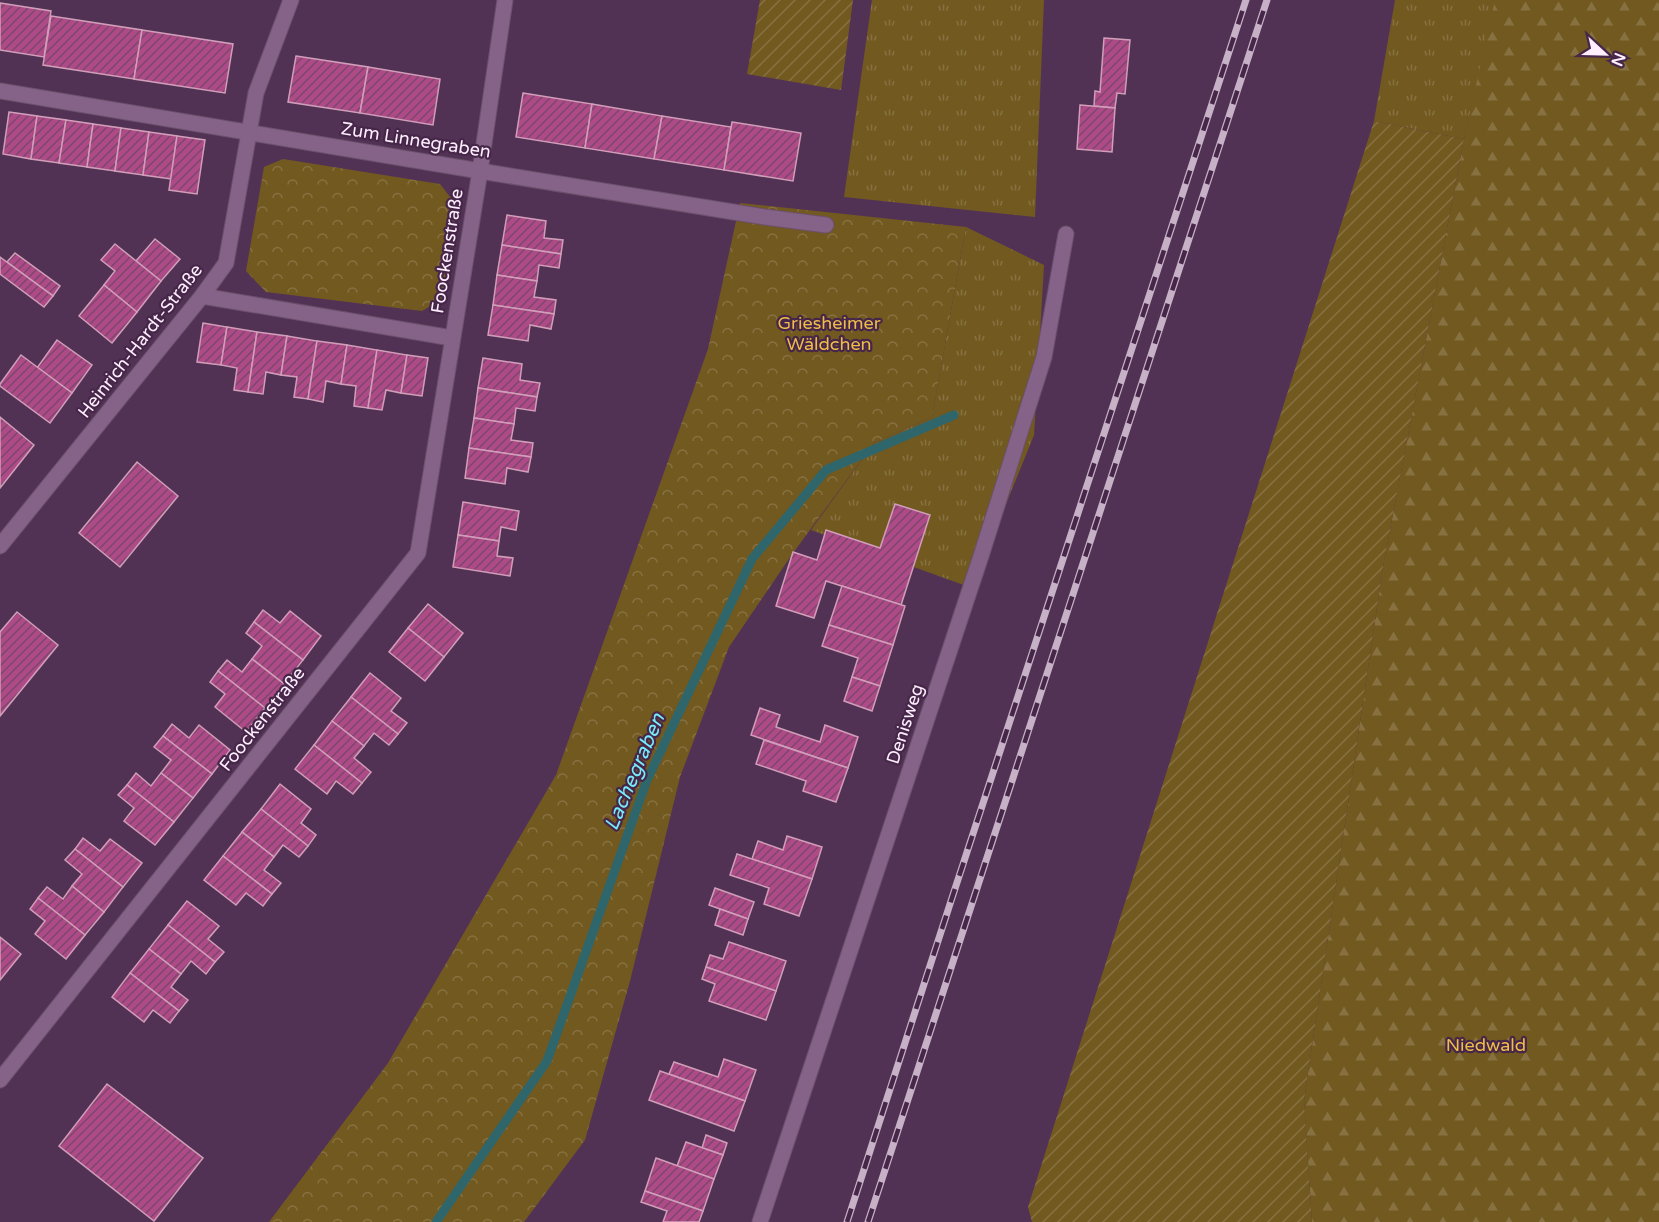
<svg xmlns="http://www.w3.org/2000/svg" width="1659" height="1222" font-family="'Varela Round',sans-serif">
<defs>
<pattern id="grass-tufts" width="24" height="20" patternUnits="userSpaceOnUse" patternTransform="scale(1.5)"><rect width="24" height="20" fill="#725920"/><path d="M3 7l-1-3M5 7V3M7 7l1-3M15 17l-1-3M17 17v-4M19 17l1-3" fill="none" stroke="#877141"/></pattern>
<pattern id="forest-firs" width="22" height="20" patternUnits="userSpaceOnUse" patternTransform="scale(1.5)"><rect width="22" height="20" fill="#725920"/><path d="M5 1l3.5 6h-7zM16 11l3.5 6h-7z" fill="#877141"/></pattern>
<pattern id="park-crowns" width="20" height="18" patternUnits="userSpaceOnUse" patternTransform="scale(1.5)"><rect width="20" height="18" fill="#725920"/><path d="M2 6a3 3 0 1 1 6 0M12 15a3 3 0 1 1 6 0" fill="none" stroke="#877141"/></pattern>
<pattern id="garden-furrows" width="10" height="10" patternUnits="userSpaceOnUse" patternTransform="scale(1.5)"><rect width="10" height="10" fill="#725920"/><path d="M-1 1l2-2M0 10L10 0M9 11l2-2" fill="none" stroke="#877141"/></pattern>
<pattern id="building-hatch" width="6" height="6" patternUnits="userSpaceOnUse" patternTransform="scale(1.5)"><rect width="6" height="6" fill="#ad4a87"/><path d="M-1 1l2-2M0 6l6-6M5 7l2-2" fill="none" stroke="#7c486a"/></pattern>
</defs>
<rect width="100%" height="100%" fill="#523254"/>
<g fill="url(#grass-tufts)">
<polygon points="872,0 1044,0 1035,217 844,197"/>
<polygon points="1395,0 1497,0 1464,139 1374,121"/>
<polygon points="966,227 1044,265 1034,435 972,588 811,530 874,443 932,417"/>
</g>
<polygon fill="url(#forest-firs)" points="1495,0 1659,0 1659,1222 1312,1222 1304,1100 1383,567 1464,139"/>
<g fill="url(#park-crowns)">
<polygon points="283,159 440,184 457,206 445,297 422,311 266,292 246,271 264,167"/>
<polygon points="740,203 966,227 932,417 874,443 793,553 729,647 680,777 630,981 585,1140 524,1222 269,1222 388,1063 556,775 708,349"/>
</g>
<g fill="url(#garden-furrows)">
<polygon points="760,0 853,0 841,90 747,74"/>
<polygon points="1374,121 1464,139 1383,567 1304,1100 1312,1222 1032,1222 1028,1207"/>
</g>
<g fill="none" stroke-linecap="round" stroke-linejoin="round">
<polyline stroke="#2f666c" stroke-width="9" points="436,1222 547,1061 647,780 752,559 826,470 954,415"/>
</g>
<g fill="url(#building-hatch)" stroke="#d19eba" stroke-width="1.5">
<polygon points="0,3 51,11 44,57 0,50"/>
<polygon points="51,16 142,30 134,79 43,65"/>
<polygon points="142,30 233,44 225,93 134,79"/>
<polygon points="1104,38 1130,40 1125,94 1117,93 1115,108 1094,106 1095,91 1100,92"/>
<polygon points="296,56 368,67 360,113 288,102"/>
<polygon points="368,67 440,79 433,125 360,113"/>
<polygon points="523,93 592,104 585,148 516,137"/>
<polygon points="592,104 662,116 654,159 585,148"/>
<polygon points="1080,105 1115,108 1112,152 1077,149"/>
<polygon points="9,112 37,116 31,159 3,154"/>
<polygon points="37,116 66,120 59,163 31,159"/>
<polygon points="662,116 731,127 724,170 654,159"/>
<polygon points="66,120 93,124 87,167 59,163"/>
<polygon points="732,122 801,133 793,181 724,170"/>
<polygon points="93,124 121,128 115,171 87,167"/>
<polygon points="121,128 149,132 143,175 115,171"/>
<polygon points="149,132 177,136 171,179 143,175"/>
<polygon points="177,136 205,140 197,194 169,190"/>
<polygon points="507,215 546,221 544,238 563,240 561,254 502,245"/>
<polygon points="155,239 180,259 161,281 136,261"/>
<polygon points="115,244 161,281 137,312 104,285 115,271 101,260"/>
<polygon points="502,245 561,254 559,268 539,265 537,281 497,275"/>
<polygon points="15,253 60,286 53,296 7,262"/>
<polygon points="0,257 53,296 44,307 0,274"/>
<polygon points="497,275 537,281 534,297 556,300 554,314 493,305"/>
<polygon points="104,285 137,312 112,343 79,316"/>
<polygon points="493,305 554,314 551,329 530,325 528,341 488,335"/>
<polygon points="203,323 227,327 221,365 197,362"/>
<polygon points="227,327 257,332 248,392 234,390 237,368 221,365"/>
<polygon points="257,332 287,336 281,375 266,372 263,394 248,392"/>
<polygon points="287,336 317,341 308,399 294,397 297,377 281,375"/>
<polygon points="57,340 92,365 72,393 37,368"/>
<polygon points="317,341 347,345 341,384 326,381 323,402 308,399"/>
<polygon points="347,345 377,350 368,408 354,406 356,386 341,384"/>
<polygon points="377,350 407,355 401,393 386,390 382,410 368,408"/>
<polygon points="21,355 72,393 50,423 0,386 0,384"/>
<polygon points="407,355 428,358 422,396 401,393"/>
<polygon points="483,358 522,364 520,380 540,383 537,397 478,388"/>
<polygon points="478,388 537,397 535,411 516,408 514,424 474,418"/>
<polygon points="0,417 34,445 0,488"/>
<polygon points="474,418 514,424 511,440 533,443 531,457 469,448"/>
<polygon points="469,448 531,457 528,472 507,468 505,484 465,478"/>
<polygon points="137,462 178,496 120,567 79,533"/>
<polygon points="463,502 519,511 516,530 501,527 499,541 458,535"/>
<polygon points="895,504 930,515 901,605 826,581 814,618 776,606 793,552 817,560 826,530 880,548"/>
<polygon points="458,535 499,541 497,556 513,558 510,576 453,567"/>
<polygon points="842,586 905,606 893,645 829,625"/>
<polygon points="428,604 463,633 444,657 408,628"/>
<polygon points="263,610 280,623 290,611 321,636 303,660 254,622"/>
<polygon points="17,612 58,645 0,716 0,632"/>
<polygon points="254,622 303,660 284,684 252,659 262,646 246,633"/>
<polygon points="829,625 893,645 880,686 852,677 858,658 822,646"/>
<polygon points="408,628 444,657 425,681 389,652"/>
<polygon points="252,659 284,684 265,708 218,671 227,660 242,672"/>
<polygon points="218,671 265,708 246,732 215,707 225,694 210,682"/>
<polygon points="370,673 401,698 391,711 407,723 398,734 351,697"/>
<polygon points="852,677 880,686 872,711 844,701"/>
<polygon points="351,697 398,734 389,745 374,733 364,746 332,721"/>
<polygon points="760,708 780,715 776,727 820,742 825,725 858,737 848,768 751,735"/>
<polygon points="332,721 364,746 354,758 371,772 362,783 314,745"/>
<polygon points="172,724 189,738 199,725 230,750 212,774 163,736"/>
<polygon points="163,736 212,774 193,798 161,773 171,760 154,747"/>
<polygon points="764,740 848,768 836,802 803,791 806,781 756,764"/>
<polygon points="314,745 362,783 353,794 336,781 327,794 295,769"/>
<polygon points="136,773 151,786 161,773 193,798 174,822 127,785"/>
<polygon points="280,784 311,809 301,823 316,835 308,846 261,809"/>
<polygon points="127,785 174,822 155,845 124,821 134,808 118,795"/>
<polygon points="261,809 308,846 299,857 283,845 274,857 242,832"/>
<polygon points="242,832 274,857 264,870 281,883 272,894 223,856"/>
<polygon points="787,836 822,847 812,879 752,859 758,841 783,850"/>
<polygon points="83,838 100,851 110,839 142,863 123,887 75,849"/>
<polygon points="75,849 123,887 104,912 72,886 82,874 65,860"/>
<polygon points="737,854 812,879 799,916 764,904 769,888 730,875"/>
<polygon points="223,856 272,894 263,906 246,893 236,905 204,880"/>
<polygon points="72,886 104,912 85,935 38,898 47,887 63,899"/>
<polygon points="715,888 754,902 748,919 709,905"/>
<polygon points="38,898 85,935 66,959 35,934 45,921 30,909"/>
<polygon points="187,901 219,926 208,939 224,952 215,962 168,925"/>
<polygon points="720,909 748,919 743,935 715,925"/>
<polygon points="168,925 215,962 206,974 191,961 181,974 149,949"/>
<polygon points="0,937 21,954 0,980"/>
<polygon points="729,942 786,961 776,991 706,967 710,955 723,959"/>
<polygon points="149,949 181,974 171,987 188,1000 179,1011 130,973"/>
<polygon points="706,967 776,991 766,1020 709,1001 715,984 702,979"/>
<polygon points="130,973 179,1011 170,1023 153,1010 144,1022 112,997"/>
<polygon points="724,1059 756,1070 745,1101 669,1074 674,1062 718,1077"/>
<polygon points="660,1071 745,1101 734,1131 649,1100"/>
<polygon points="107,1084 203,1158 154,1221 59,1146"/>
<polygon points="706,1135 727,1143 723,1155 702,1148"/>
<polygon points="686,1142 723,1155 714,1179 677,1166"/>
<polygon points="656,1158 714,1179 703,1211 645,1191"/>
<polygon points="645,1191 703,1211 699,1222 663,1222 667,1211 641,1202"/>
</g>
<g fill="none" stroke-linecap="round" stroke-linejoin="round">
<defs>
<g id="minor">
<polyline points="0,91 480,171 765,217 826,225"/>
<polyline points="202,296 452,338"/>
<polyline points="0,546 202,296 226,263 256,93 291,0"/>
<polyline points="0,1080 418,553 480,171 505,0"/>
<polyline points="760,1222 981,556 1044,357 1066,234"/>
</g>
</defs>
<use href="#minor" stroke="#6b506c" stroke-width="17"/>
<use href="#minor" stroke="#856287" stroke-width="15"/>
<defs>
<g id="rail">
<polyline points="847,1222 950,904 1246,0"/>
<polyline points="868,1222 1267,0"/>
</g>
</defs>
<use href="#rail" stroke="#c6b1c7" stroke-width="7"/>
<use href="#rail" stroke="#472749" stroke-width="4.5" stroke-dasharray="14" stroke-linecap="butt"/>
</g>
<g text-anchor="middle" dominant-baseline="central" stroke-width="4.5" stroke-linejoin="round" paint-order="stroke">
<g font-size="18" fill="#feeefe" stroke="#472749">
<text transform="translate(416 140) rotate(9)">Zum Linnegraben</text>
<text transform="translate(447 251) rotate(-81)">Foockenstraße</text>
<text transform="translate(140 341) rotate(-52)">Heinrich-Hardt-Straße</text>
<text transform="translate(262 719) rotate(-52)">Foockenstraße</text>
<text transform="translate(905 724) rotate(-72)">Denisweg</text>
</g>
<g font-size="18" fill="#efbd48" stroke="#472749">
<text x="829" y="323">Griesheimer<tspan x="829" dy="21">Wäldchen</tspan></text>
<text x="1486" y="1045">Niedwald</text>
</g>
<g font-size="20" font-style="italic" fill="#78ecf9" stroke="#472749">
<text transform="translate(635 772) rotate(-67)">Lachegraben</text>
</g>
</g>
<g transform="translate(1605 54) rotate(112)" stroke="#472749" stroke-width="4.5" paint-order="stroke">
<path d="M0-4.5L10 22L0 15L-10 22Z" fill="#feeefe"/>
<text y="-9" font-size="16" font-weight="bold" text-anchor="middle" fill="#feeefe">N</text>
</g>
</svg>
